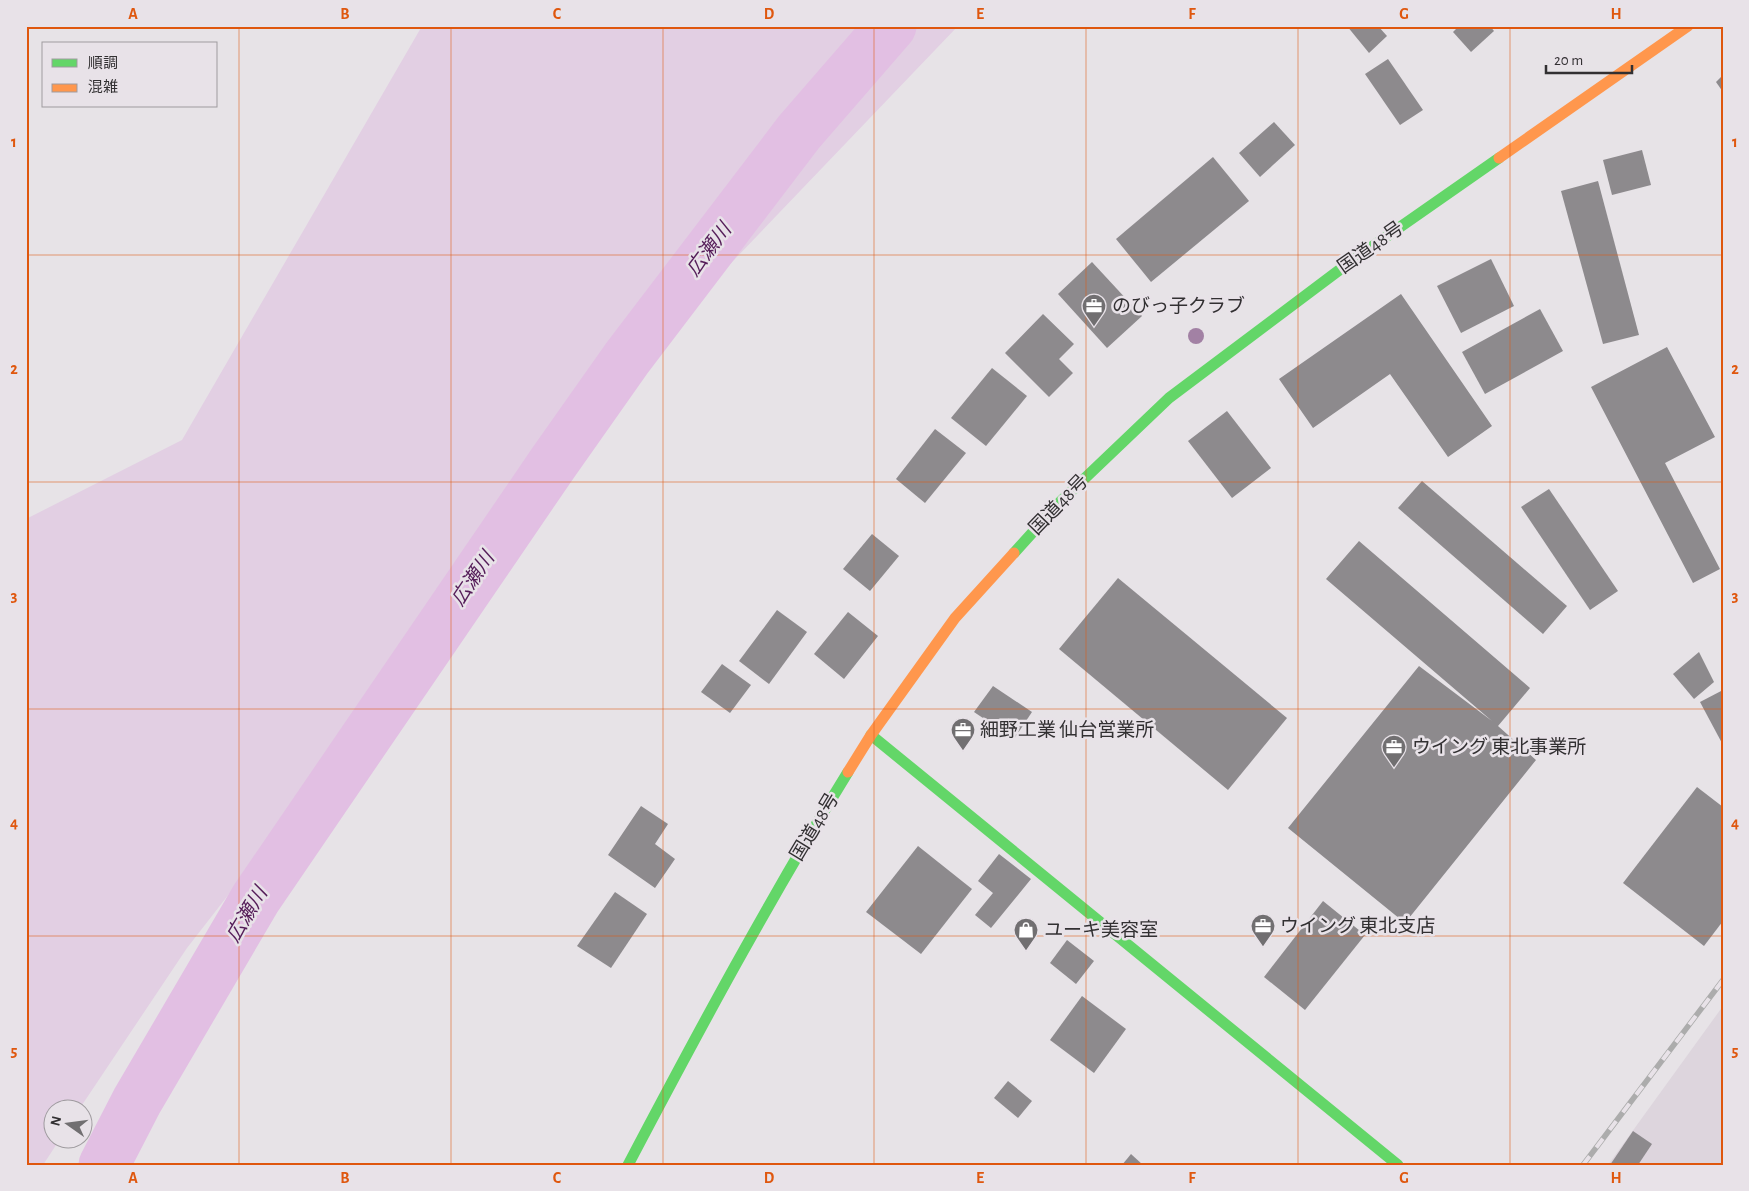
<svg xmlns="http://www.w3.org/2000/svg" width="1749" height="1191" font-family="'Alegreya Sans','Noto Sans JP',sans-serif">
<rect width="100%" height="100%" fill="#e7e3e7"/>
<polygon fill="#ddd5dd" points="1723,1006 1723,1165 1608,1165"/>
<polygon fill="#e2cfe3" points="422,26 958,26 668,329 187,948 80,1108 52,1108 52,1138 60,1139 43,1165 26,1165 26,519 182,440"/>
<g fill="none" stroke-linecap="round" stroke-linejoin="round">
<polyline stroke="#e2bfe3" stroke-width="51" points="104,1165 137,1101 256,898 553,463 627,358 799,132 891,26"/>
</g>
<g fill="#8d8a8d">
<polygon points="1347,26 1378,26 1387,36 1369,53"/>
<polygon points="1459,26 1490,26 1494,31 1471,52 1453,32"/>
<polygon points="1388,59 1423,110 1400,125 1365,74"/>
<polygon points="1723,75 1723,92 1716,82"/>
<polygon points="1274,122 1295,145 1260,177 1239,153"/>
<polygon points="1642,150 1651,185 1612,195 1603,160"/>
<polygon points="1213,157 1249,201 1151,282 1116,239"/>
<polygon points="1598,181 1639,335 1603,344 1561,191"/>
<polygon points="1491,259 1514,306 1461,333 1437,286"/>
<polygon points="1092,262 1142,316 1107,348 1058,294"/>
<polygon points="1401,294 1492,426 1448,457 1390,374 1313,428 1279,379"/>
<polygon points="1540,309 1563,351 1485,394 1462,352"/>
<polygon points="1043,314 1074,344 1059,359 1073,373 1049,397 1005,353"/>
<polygon points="1667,347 1715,437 1665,463 1720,569 1693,583 1591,387"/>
<polygon points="992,368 1027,396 986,446 951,418"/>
<polygon points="1227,411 1271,468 1232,498 1188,441"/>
<polygon points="935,429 966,453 925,503 896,479"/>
<polygon points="1422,481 1567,606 1543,634 1398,508"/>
<polygon points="1549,489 1618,591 1590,610 1521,507"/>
<polygon points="872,534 899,556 870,591 843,569"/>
<polygon points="1359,541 1530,688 1498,726 1536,760 1405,923 1288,828 1419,666 1492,721 1326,579"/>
<polygon points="1118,578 1287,718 1228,790 1059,649"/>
<polygon points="777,610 807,632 769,684 739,661"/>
<polygon points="848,612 878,636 844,679 814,654"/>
<polygon points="1699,652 1714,682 1694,699 1673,674"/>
<polygon points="722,664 751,685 730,713 701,692"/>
<polygon points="993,686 1032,712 1014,739 974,712"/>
<polygon points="1723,690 1723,745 1700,702"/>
<polygon points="1697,787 1723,807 1723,921 1704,946 1623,883"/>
<polygon points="641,806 668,824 655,844 675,859 655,888 608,855"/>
<polygon points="918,846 972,889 921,954 866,912"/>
<polygon points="999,854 1031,879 991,928 975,915 993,893 978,881"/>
<polygon points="615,892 647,914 611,968 577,946"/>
<polygon points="1323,901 1365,935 1305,1010 1264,977"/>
<polygon points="1067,940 1094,961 1076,984 1050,963"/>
<polygon points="1082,996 1126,1029 1094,1073 1050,1040"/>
<polygon points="1008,1081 1032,1101 1018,1118 994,1098"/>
<polygon points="1633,1131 1652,1144 1638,1165 1610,1165"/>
<polygon points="1131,1154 1143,1165 1122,1165"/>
</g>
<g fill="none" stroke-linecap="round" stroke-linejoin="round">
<g stroke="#63d668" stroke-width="11">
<polyline points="1014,553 1061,501 1169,398 1350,262 1499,158"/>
<polyline points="871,735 1398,1165"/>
<path d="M 628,1165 C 698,1032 769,900 848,772"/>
</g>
<g stroke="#ff974d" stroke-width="11">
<polyline points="1499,158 1688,26"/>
<polyline points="848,772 871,735 955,618 1014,553"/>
</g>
<defs>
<polyline id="rail" points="1583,1165 1723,980"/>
</defs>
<use href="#rail" stroke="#acacac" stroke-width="5.5"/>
<use href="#rail" stroke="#e8e2e8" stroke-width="4" stroke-dasharray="11" stroke-linecap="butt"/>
</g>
<circle fill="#a281a4" cx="1196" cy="336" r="8"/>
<path fill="none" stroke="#df570e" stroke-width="1" stroke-opacity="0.55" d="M 239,26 L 239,1165M 451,26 L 451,1165M 663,26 L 663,1165M 874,26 L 874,1165M 1086,26 L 1086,1165M 1298,26 L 1298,1165M 1510,26 L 1510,1165M 26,255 L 1723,255M 26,482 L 1723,482M 26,709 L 1723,709M 26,936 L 1723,936"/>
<defs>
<symbol id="office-pin" viewBox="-11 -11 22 30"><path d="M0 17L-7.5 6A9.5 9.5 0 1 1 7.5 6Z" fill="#716f71" stroke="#e8e2e8"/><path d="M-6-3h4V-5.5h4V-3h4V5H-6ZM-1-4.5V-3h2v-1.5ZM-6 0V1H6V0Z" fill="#fff"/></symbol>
<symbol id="shop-pin" viewBox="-11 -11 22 30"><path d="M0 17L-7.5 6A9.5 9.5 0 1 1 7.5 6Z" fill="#716f71" stroke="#e8e2e8"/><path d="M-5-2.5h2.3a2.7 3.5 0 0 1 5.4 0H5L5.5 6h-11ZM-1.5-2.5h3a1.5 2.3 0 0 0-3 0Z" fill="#fff"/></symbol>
</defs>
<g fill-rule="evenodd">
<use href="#office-pin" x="1080" y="292" width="28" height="38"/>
<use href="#office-pin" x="949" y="716" width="28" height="38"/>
<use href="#office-pin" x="1380" y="733" width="28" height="38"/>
<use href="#office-pin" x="1249" y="912" width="28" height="38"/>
<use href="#shop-pin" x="1012" y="916" width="28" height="38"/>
</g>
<g text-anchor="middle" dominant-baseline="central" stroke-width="5" stroke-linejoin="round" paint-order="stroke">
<g font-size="19" fill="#323032" stroke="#e8e2e8">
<text transform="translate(1371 248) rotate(-35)">国道48号</text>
<text transform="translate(1059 505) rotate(-46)">国道48号</text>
<text transform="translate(815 827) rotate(-59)">国道48号</text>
</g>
<g font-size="19" fill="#323032" stroke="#e8e2e8" text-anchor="start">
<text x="1112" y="306">のびっ子クラブ</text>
<text x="980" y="730">細野工業 仙台営業所</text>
<text x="1412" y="747">ウイング 東北事業所</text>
<text x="1280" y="926">ウイング 東北支店</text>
<text x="1044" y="930">ユーキ美容室</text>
</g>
<g font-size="20" font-style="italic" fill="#551d59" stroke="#e8e2e8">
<text transform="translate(709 250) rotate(-53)">広瀬川</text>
<text transform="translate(473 579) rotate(-56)">広瀬川</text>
<text transform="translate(247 915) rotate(-59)">広瀬川</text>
</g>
</g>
<rect width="1749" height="1191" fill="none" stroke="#e8e2e8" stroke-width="55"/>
<rect x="42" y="42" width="175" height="65" fill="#e8e2e8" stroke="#9f9b9f"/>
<rect x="52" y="59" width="25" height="8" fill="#63d668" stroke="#9f9b9f"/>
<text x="88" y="68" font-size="15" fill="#323032">順調</text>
<rect x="52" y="84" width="25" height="8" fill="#ff974d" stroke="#9f9b9f"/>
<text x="88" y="92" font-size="15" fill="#323032">混雑</text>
<g transform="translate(68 1124) rotate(284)"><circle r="24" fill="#e8e2e8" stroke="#9f9b9f"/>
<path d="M0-4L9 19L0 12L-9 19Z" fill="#716f71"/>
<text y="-8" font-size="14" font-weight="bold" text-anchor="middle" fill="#323032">N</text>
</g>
<path d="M1546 65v8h86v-8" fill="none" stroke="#323032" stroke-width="2.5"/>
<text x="1554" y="65" font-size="15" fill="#323032" stroke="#e8e2e8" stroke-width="4" paint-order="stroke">20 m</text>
<rect x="28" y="28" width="1694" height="1136" fill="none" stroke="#df570e" stroke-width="2"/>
<g font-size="16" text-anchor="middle" font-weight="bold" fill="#df570e">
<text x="133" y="19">A</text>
<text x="345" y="19">B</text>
<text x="557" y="19">C</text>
<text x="769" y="19">D</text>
<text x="980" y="19">E</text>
<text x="1192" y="19">F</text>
<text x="1404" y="19">G</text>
<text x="1616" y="19">H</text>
<text x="14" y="147">1</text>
<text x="1735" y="147">1</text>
<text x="14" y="374">2</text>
<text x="1735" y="374">2</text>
<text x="14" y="601">3</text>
<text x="1735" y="601">3</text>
<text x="14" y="828">4</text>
<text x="1735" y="828">4</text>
<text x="14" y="1056">5</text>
<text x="1735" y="1056">5</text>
<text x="133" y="1183">A</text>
<text x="345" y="1183">B</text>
<text x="557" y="1183">C</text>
<text x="769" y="1183">D</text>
<text x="980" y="1183">E</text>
<text x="1192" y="1183">F</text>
<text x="1404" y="1183">G</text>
<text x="1616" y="1183">H</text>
</g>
</svg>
